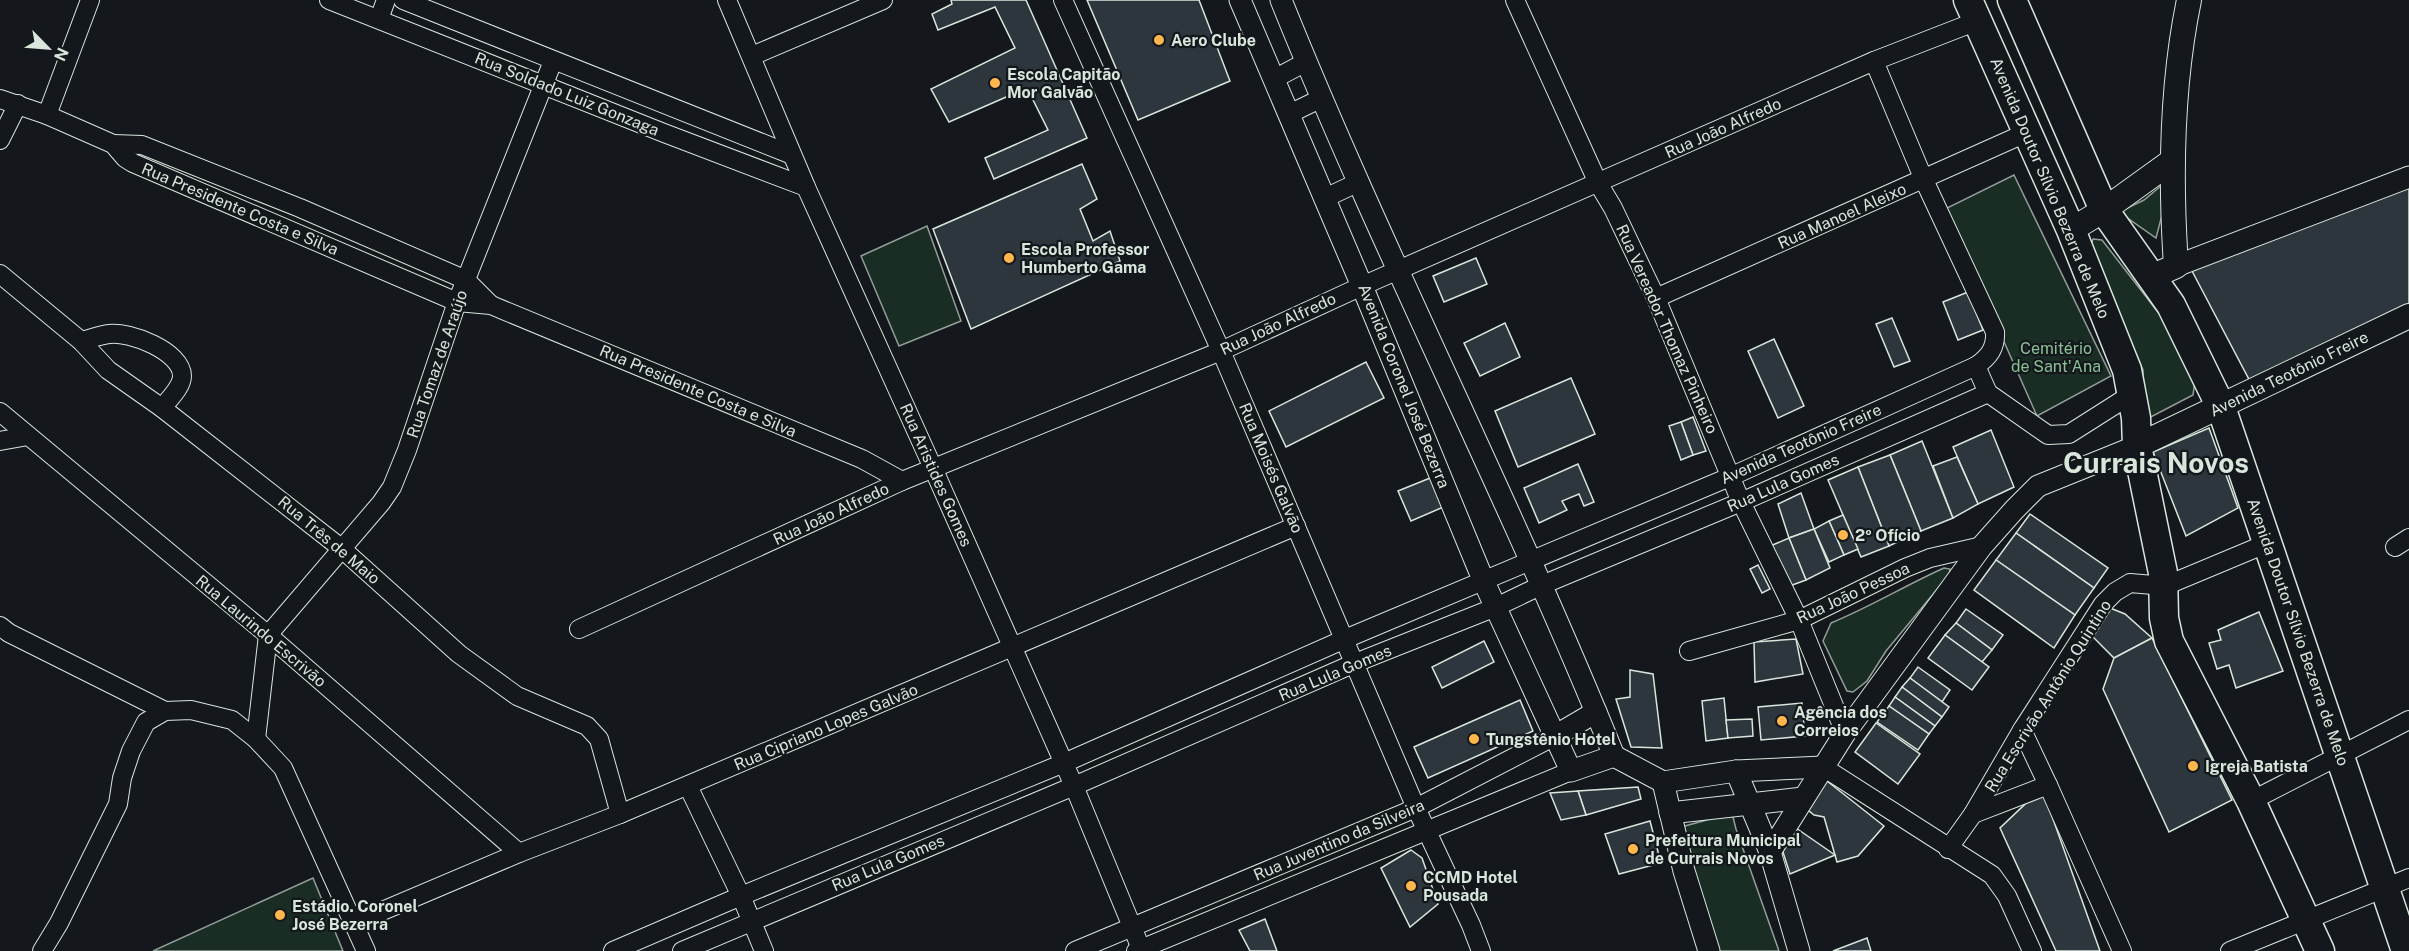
<svg xmlns="http://www.w3.org/2000/svg" width="2409" height="951" font-family="'Public Sans',sans-serif">
<rect width="100%" height="100%" fill="#14181c"/>
<g fill="#1a2d24" stroke="#939e99" stroke-width="1.5">
<polygon points="2014,175 2111,376 2037,416 1945,209"/>
<polygon points="2162,185 2162,215 2156,238 2119,212 2144,200"/>
<polygon points="927,226 961,321 899,346 861,256"/>
<polygon points="2093,239 2102,240 2168,325 2195,380 2193,395 2143,421 2143,370 2090,249"/>
<path d="M 1944,568 L 1950,569 L 1949,575 L 1886,651 L 1867,681 L 1853,692 L 1847,691 L 1823,641 L 1831,623 C 1870,607 1906,585 1944,568 Z"/>
<polygon points="1732,813 1736,829 1779,951 1711,951 1681,833 1685,826"/>
<polygon points="313,878 343,951 153,951"/>
</g>
<g fill="#2c363c" stroke="#d8e6dc" stroke-width="1.5">
<polygon points="951,0 1026,0 1087,138 994,179 985,158 1048,130 1027,88 949,122 931,89 1015,48 995,7 938,30 932,14 952,4"/>
<polygon points="1087,0 1199,0 1230,81 1138,120"/>
<polygon points="1082,164 1097,199 1080,209 1093,241 1110,231 1120,261 971,329 933,229"/>
<polygon points="2409,180 2409,304 2252,385 2192,271"/>
<polygon points="1476,258 1487,284 1444,302 1433,276"/>
<polygon points="1968,292 1983,330 1958,340 1943,302"/>
<polygon points="1892,318 1910,361 1894,367 1876,324"/>
<polygon points="1505,323 1520,357 1480,376 1464,343"/>
<polygon points="1774,339 1804,406 1778,418 1748,351"/>
<polygon points="1366,362 1384,398 1286,447 1269,411"/>
<polygon points="1571,378 1595,434 1518,467 1495,411"/>
<polygon points="1693,417 1706,451 1693,455 1681,422"/>
<polygon points="1681,422 1693,455 1681,460 1669,426"/>
<polygon points="2209,428 2238,508 2186,536 2153,452"/>
<polygon points="1991,430 2014,487 1978,504 1953,447"/>
<polygon points="1922,441 1953,518 1921,531 1890,455"/>
<polygon points="1890,455 1921,531 1889,546 1858,467"/>
<polygon points="1957,457 1978,504 1953,518 1933,466"/>
<polygon points="1578,464 1594,502 1584,506 1579,494 1562,501 1567,510 1539,523 1524,488"/>
<polygon points="1858,467 1889,546 1861,557 1828,480"/>
<polygon points="1435,476 1448,505 1411,521 1398,491"/>
<polygon points="1801,493 1814,529 1789,538 1778,504"/>
<polygon points="2030,514 2108,568 2094,588 2016,533"/>
<polygon points="1843,515 1858,549 1844,555 1829,521"/>
<polygon points="1829,521 1844,555 1829,562 1814,529"/>
<polygon points="1814,529 1830,568 1806,580 1789,538"/>
<polygon points="2016,533 2094,588 2075,615 1996,560"/>
<polygon points="1789,538 1806,580 1784,588 1768,547"/>
<polygon points="1996,560 2075,615 2054,648 1974,590"/>
<polygon points="1758,565 1770,589 1762,593 1750,569"/>
<polygon points="2110,608 2125,614 2152,638 2114,658 2093,637"/>
<polygon points="1966,609 2003,635 1992,650 1956,623"/>
<polygon points="2259,612 2283,671 2236,688 2229,665 2217,669 2209,643 2221,640 2218,630"/>
<polygon points="1956,623 1992,650 1982,662 1945,635"/>
<polygon points="1945,635 1989,667 1972,690 1928,658"/>
<polygon points="2152,638 2232,800 2169,832 2103,689 2114,658"/>
<polygon points="1796,639 1803,674 1755,682 1754,642"/>
<polygon points="1484,641 1494,662 1442,688 1432,667"/>
<polygon points="1918,667 1950,690 1942,702 1910,678"/>
<polygon points="1630,670 1653,674 1662,748 1631,747 1616,699 1630,697"/>
<polygon points="1910,678 1949,707 1942,717 1902,687"/>
<polygon points="1902,687 1942,717 1935,726 1895,697"/>
<polygon points="1895,697 1935,726 1929,734 1889,706"/>
<polygon points="1724,698 1728,738 1706,741 1702,701"/>
<polygon points="1520,700 1533,731 1428,778 1414,747"/>
<polygon points="1802,703 1805,736 1761,740 1758,707"/>
<polygon points="1889,706 1929,734 1918,750 1877,722"/>
<polygon points="1752,719 1753,736 1728,738 1726,720"/>
<polygon points="1876,723 1920,754 1898,784 1855,752"/>
<polygon points="1827,781 1884,826 1858,856 1837,862 1824,817 1814,815 1803,806"/>
<polygon points="1638,787 1641,799 1586,815 1578,791"/>
<polygon points="2042,788 2100,951 2056,951 2000,828"/>
<polygon points="1578,791 1586,815 1561,820 1550,793"/>
<polygon points="1650,821 1661,863 1619,874 1605,834"/>
<polygon points="1796,828 1835,855 1790,874 1782,849"/>
<polygon points="1411,850 1422,858 1438,904 1410,927 1381,868"/>
<polygon points="1265,919 1277,951 1250,951 1239,930"/>
<polygon points="1867,938 1871,951 1833,951"/>
</g>
<g fill="none" stroke-linecap="round" stroke-linejoin="round">
<defs>
<g id="minor">
<polyline points="90,0 47,115 113,144 125,158 133,163 457,302 491,305 862,459 902,481"/>
<polyline points="329,0 664,133 806,187"/>
<polyline points="403,0 792,155"/>
<polyline points="727,0 806,187 933,468 1074,786 1142,951"/>
<polyline points="1063,0 1221,351 1416,808 1471,925 1481,951"/>
<polyline points="1515,0 1598,183 1613,208 1656,298 1741,502 1799,620 1845,733"/>
<polyline points="379,19 386,0"/>
<polyline points="752,56 883,0"/>
<path d="M 1874,61 L 1924,180 L 1995,332 C 1996,348 1989,357 1976,366"/>
<polyline points="1274,79 1306,62"/>
<polyline points="0,99 47,115"/>
<polyline points="1289,114 1322,98"/>
<polyline points="0,140 18,104"/>
<polyline points="113,144 142,145 300,208 466,280 491,305"/>
<polyline points="1325,198 1359,182"/>
<polyline points="0,274 81,341 108,370 162,408 341,548 459,654 517,696 587,726 599,739 620,814"/>
<polyline points="1656,298 2028,132"/>
<path d="M 81,341 C 90,339 100,335 109,334 C 129,331 182,351 182,376 C 182,387 169,399 162,408"/>
<polyline points="0,412 268,635 519,853"/>
<polyline points="0,441 28,436"/>
<polyline points="2395,547 2409,538"/>
<polyline points="0,626 9,633 165,711"/>
<polyline points="579,629 902,481 1221,351 1362,286 1874,61 1977,21"/>
<polyline points="1689,651 1799,620 1905,568 1930,558 1982,546"/>
<polyline points="2022,730 2048,785"/>
<polyline points="256,739 268,635 381,503 392,487 407,450 457,302 553,61"/>
<polyline points="1823,767 1992,875 2007,896 2032,951"/>
<polyline points="688,786 741,896 764,951"/>
<polyline points="2251,801 2409,720"/>
<polyline points="1973,814 2022,730 2103,604 2115,592 2130,583 2165,586 2268,543"/>
<polyline points="1948,849 1973,814 2048,785 2122,951"/>
<polyline points="354,923 519,853 620,814 1296,526"/>
<polyline points="42,951 59,923 118,804 122,778 131,751 146,722 165,711 191,710 232,720 256,739 283,768 366,951"/>
<polyline points="613,951 741,896 1064,763 1345,639 1732,476 1976,366 1988,393 2048,435 2069,434 2132,394"/>
<polyline points="682,951 1074,786 1355,663 1496,607 1542,585 1741,502 1988,393"/>
<polyline points="1075,951 1416,808 1555,736"/>
<polyline points="1136,951 1571,771"/>
<polyline points="2230,951 2409,878"/>
</g>
<g id="tertiary">
<polyline points="1240,0 1362,286 1484,582 1571,771 1614,756"/>
<path d="M 1281,0 C 1384,256 1511,501 1614,756"/>
<polyline points="2176,266 2409,177"/>
<polyline points="1555,736 1596,712"/>
<polyline points="1614,756 1663,782 1684,871 1709,951"/>
<polyline points="1736,771 1770,852 1799,951"/>
<polyline points="1663,782 1736,771 1823,767"/>
<polyline points="1670,813 1803,798"/>
<polyline points="1770,852 1845,733 1982,546 2014,510 2038,486 2137,446"/>
</g>
<g id="secondary">
<polyline points="2071,230 2104,210 2172,161"/>
<path d="M 2151,277 L 2176,266 C 2170,177 2171,87 2189,0"/>
<polyline points="2137,446 2409,316"/>
</g>
<g id="trunk">
<polyline points="1968,0 2071,230 2127,370 2136,418 2137,446 2163,573 2164,618 2169,641 2251,801 2320,951"/>
<polyline points="2012,0 2104,210 2171,305 2221,407 2406,951"/>
</g>
</defs>
<use href="#minor" stroke="#d8e6dc" stroke-width="20"/>
<use href="#tertiary" stroke="#d8e6dc" stroke-width="23"/>
<use href="#secondary" stroke="#d8e6dc" stroke-width="26"/>
<use href="#trunk" stroke="#d8e6dc" stroke-width="31"/>
<use href="#minor" stroke="#14181c" stroke-width="18"/>
<use href="#tertiary" stroke="#14181c" stroke-width="21"/>
<use href="#secondary" stroke="#14181c" stroke-width="24"/>
<use href="#trunk" stroke="#14181c" stroke-width="28"/>
</g>
<g fill="#ffb74d" stroke="#14181c" stroke-width="2">
<circle cx="1159" cy="40" r="6"/>
<circle cx="995" cy="83" r="6"/>
<circle cx="1009" cy="258" r="6"/>
<circle cx="1843" cy="535" r="6"/>
<circle cx="1782" cy="721" r="6"/>
<circle cx="1474" cy="739" r="6"/>
<circle cx="2193" cy="766" r="6"/>
<circle cx="1633" cy="849" r="6"/>
<circle cx="1411" cy="886" r="6"/>
<circle cx="280" cy="915" r="6"/>
</g>
<g text-anchor="middle" dominant-baseline="central" stroke-width="4.5" stroke-linejoin="round" paint-order="stroke">
<g font-size="16" font-weight="bold" fill="#d8e6dc" stroke="#14181c" text-anchor="start">
<text x="1171" y="40">Aero Clube</text>
<text x="1007" y="74">Escola Capitão<tspan x="1007" dy="18">Mor Galvão</tspan></text>
<text x="1021" y="249">Escola Professor<tspan x="1021" dy="18">Humberto Gama</tspan></text>
<text x="1855" y="535">2º Ofício</text>
<text x="1794" y="712">Agência dos<tspan x="1794" dy="18">Correios</tspan></text>
<text x="1486" y="739">Tungstênio Hotel</text>
<text x="2205" y="766">Igreja Batista</text>
<text x="1645" y="840">Prefeitura Municipal<tspan x="1645" dy="18">de Currais Novos</tspan></text>
<text x="1423" y="877">CCMD Hotel<tspan x="1423" dy="18">Pousada</tspan></text>
<text x="292" y="906">Estádio. Coronel<tspan x="292" dy="18">José Bezerra</tspan></text>
</g>
<g font-size="16" fill="#d8e6dc" stroke="#14181c">
<text transform="translate(567 94) rotate(22)">Rua Soldado Luiz Gonzaga</text>
<text transform="translate(1723 128) rotate(-24)">Rua João Alfredo</text>
<text transform="translate(2050 188) rotate(67)">Avenida Doutor Sílvio Bezerra de Melo</text>
<text transform="translate(240 209) rotate(23)">Rua Presidente Costa e Silva</text>
<text transform="translate(1842 216) rotate(-24)">Rua Manoel Aleixo</text>
<text transform="translate(1278 324) rotate(-25)">Rua João Alfredo</text>
<text transform="translate(1667 329) rotate(66)">Rua Vereador Thomaz Pinheiro</text>
<text transform="translate(437 364) rotate(-71)">Rua Tomaz de Araújo</text>
<text transform="translate(2289 374) rotate(-26)">Avenida Teotônio Freire</text>
<text transform="translate(1404 386) rotate(68)">Avenida Coronel José Bezerra</text>
<text transform="translate(698 391) rotate(23)">Rua Presidente Costa e Silva</text>
<text transform="translate(1801 444) rotate(-24)">Avenida Teotônio Freire</text>
<text transform="translate(1271 468) rotate(67)">Rua Moisés Galvão</text>
<text transform="translate(936 475) rotate(66)">Rua Aristides Gomes</text>
<text transform="translate(1783 483) rotate(-24)">Rua Lula Gomes</text>
<text transform="translate(831 514) rotate(-25)">Rua João Alfredo</text>
<text transform="translate(329 540) rotate(40)">Rua Três de Maio</text>
<text transform="translate(1853 593) rotate(-25)">Rua João Pessoa</text>
<text transform="translate(261 631) rotate(40)">Rua Laurindo Escrivão</text>
<text transform="translate(2298 632) rotate(71)">Avenida Doutor Sílvio Bezerra de Melo</text>
<text transform="translate(1335 673) rotate(-23)">Rua Lula Gomes</text>
<text transform="translate(2048 696) rotate(-58)">Rua Escrivão Antônio Quintino</text>
<text transform="translate(826 727) rotate(-23)">Rua Cipriano Lopes Galvão</text>
<text transform="translate(1339 840) rotate(-23)">Rua Juventino da Silveira</text>
<text transform="translate(888 863) rotate(-23)">Rua Lula Gomes</text>
</g>
<g font-size="16" fill="#8ac095" stroke="#14181c">
<text x="2056" y="348">Cemitério<tspan x="2056" dy="18">de Sant'Ana</tspan></text>
</g>
<g font-size="28" font-weight="bold" fill="#d8e6dc" stroke="#14181c">
<text x="2156" y="462">Currais Novos</text>
</g>
</g>
<g transform="translate(48 48) rotate(115)" stroke="#14181c" stroke-width="4.5" paint-order="stroke">
<path d="M0-4.5L10 22L0 15L-10 22Z" fill="#d8e6dc"/>
<text y="-9" font-size="16" font-weight="bold" text-anchor="middle" fill="#d8e6dc">N</text>
</g>
</svg>
